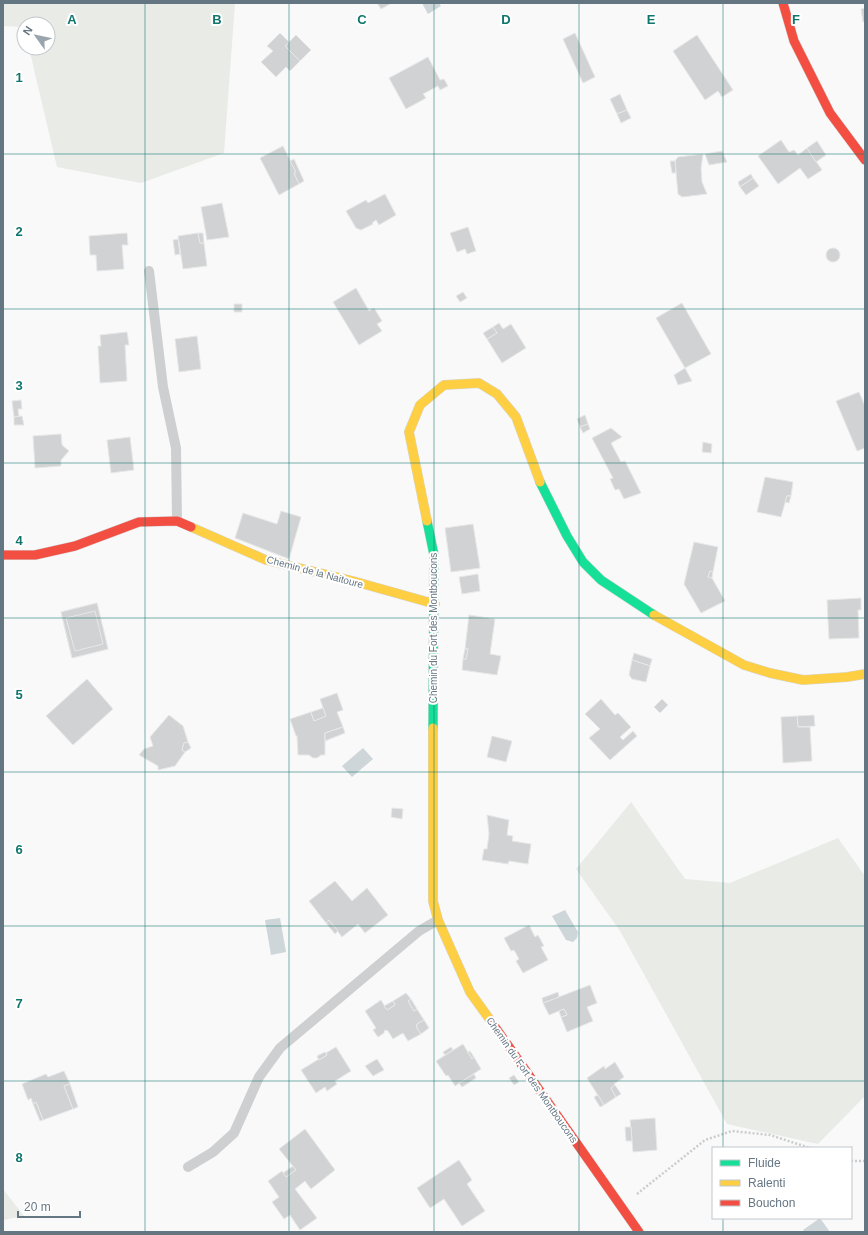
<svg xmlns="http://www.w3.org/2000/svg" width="868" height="1235" font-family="Arial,sans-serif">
<rect width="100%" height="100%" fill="#f9f9f9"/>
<g fill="#e8ebe6">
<polygon points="3,3 235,3 224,153 141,183 57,167 29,48 48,48 48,24 24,24 24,27 3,26"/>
<polygon points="631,802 685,879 730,883 838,838 865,876 865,1096 818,1144 727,1124 620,931 576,869"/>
<polygon points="3,1189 24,1216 3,1220"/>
</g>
<g fill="#ced6d9">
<polygon points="422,3 439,3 441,6 428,14"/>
<polygon points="363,748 373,759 352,777 342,766"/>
<polygon points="565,910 578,932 577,938 573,942 566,940 552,916"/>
<polygon points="280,918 286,952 271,955 265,920"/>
<polygon points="820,1218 830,1232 805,1232 803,1230"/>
</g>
<g fill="#d0d2d3" stroke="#e8e8e8" fill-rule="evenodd">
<polygon points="377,3 392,3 381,9"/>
<polygon points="865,8 865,21 863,22 861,9"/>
<polygon points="280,33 289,42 285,46 300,61 290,71 286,67 276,77 261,62 273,51 267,46"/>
<polygon points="575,33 595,77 583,83 563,39"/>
<polygon points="296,35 311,50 300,61 285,46"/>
<polygon points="697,35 733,90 722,97 718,91 705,100 673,51"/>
<polygon points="428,57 440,80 444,79 448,86 440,90 438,86 423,94 426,98 406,109 389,78"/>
<polygon points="620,94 627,110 617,114 610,99"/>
<polygon points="627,110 631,118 621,123 617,114"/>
<polygon points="781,140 789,152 794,150 798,155 807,148 822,170 808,179 800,168 778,184 758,156"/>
<polygon points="817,141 826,155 816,162 807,148"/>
<polygon points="283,146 296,172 294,173 299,184 279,195 260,158"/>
<polygon points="722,151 727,162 709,165 705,154"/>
<polygon points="703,154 701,168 702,182 707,194 682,197 678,194 675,161 678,157"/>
<polygon points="294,159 304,181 299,184 294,173 296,172 290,161"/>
<polygon points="670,161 675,161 676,173 672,173"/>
<polygon points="751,174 753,178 740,187 738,182"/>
<polygon points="753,178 759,186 746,195 740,187"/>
<polygon points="385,194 396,215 379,225 376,220 372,223 373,224 361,230 356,228 346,211 366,200 368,203"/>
<polygon points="222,203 229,237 207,240 201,207"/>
<polygon points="468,227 476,251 467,254 465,249 457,252 450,233"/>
<polygon points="127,233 128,245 122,245 124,269 97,271 96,255 90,255 89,236"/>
<polygon points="198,233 200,243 204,243 207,266 183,269 178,236"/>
<polygon points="198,233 203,233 204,243 200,243"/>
<polygon points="178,239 180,254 175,255 173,240"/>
<circle cx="833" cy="255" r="7"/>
<polygon points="356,288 369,311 374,308 382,321 377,324 382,331 359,345 333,302"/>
<polygon points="463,292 467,298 460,302 456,296"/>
<polygon points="682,303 711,354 685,368 656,318"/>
<rect x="234" y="304" width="8" height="8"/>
<polygon points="499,323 503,329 511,324 526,348 502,363 487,339 497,333 493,327"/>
<polygon points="493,327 497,333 487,339 483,333"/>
<polygon points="127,332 129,345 125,345 127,381 100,383 98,346 101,346 100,335"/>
<polygon points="197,336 201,369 179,372 175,339"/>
<polygon points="685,368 692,381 678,385 674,375"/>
<polygon points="859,392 865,406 865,448 857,451 836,401"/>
<polygon points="21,400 22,409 18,409 19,416 14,417 12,401"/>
<polygon points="585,415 588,424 580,427 577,419"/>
<polygon points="22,416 24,425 14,425 14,417"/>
<polygon points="588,424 590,429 583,433 580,427"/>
<polygon points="611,428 622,437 611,443 621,462 625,461 641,493 624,499 619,489 615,490 610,479 613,478 592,438"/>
<polygon points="61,434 62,445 69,451 61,460 61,466 35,468 33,436"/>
<polygon points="130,437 134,470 111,473 107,440"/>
<polygon points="703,442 712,444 711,453 702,452"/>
<polygon points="765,477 793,482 791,496 787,496 781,517 757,512"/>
<polygon points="787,496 791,496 789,503 785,502"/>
<polygon points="281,511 301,517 289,559 235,538 243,513 277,524"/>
<polygon points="473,524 480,568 451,572 445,528"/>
<polygon points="694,542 718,547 713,572 710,571 708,577 712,578 725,601 701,613 684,584"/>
<polygon points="710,571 713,572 712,578 708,577"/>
<polygon points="478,574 480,591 462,594 459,577"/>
<polygon points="861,598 861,610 858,610 859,638 829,639 827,600"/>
<path d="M 97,603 L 108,649 L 72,658 L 61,612 ZM 95,611 L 103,644 L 75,651 L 66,618 Z"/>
<polygon points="97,603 108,649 72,658 61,612"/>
<polygon points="95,611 103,644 75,651 66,618"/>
<polygon points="469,615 495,619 490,654 501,656 497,675 462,670 463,659 466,659 468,649 465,649"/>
<polygon points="465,649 468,649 466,659 463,659"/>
<polygon points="634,653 652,659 650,666 632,660"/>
<polygon points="632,660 650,666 646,682 632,679 629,675"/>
<polygon points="87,679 113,709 73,745 46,716"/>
<polygon points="337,693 343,710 337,712 343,727 325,733 325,755 321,755 317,758 313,758 309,755 298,755 297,736 296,736 290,719 311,712 314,721 326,716 320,699"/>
<polygon points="601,699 615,715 618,713 631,727 620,737 623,740 633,731 637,736 610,760 589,738 600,729 585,714"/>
<polygon points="662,699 668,705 660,713 654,707"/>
<polygon points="323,708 326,716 314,721 311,712"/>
<polygon points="169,715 183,726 188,742 184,743 182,750 185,752 175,766 158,770 158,766 139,755 144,749 153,746 150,737"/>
<polygon points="814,715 815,726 798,727 797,716"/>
<polygon points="797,716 798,727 810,727 812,761 783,763 781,717"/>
<polygon points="343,727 345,733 325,741 325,733"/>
<polygon points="492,736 512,741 506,762 487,757"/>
<polygon points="188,742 191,748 185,752 182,750 184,743"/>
<polygon points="392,808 403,809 402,819 391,817"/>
<polygon points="487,815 509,820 507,835 513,836 512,841 531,844 528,864 509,861 508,864 482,860 484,849 487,849 489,834"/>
<polygon points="335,881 352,901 367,888 388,915 365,933 358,924 342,937 329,920 326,923 309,901"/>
<polygon points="329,920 338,931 335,934 326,923"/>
<polygon points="529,925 535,937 538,935 544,946 541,947 548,960 523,973 516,961 519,959 514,950 511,951 504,938"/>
<polygon points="590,985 597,1003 587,1007 593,1021 567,1032 561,1017 567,1015 564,1009 549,1015 543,1003"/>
<polygon points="558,992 559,997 543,1003 542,998"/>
<polygon points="406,993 411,999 408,1001 414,1011 417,1009 424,1020 417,1024 417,1028 421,1034 408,1041 403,1033 393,1039 388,1031 385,1030 384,1033 378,1037 373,1030 376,1028 365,1011 381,1000 387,1010 395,1005 393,1001"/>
<polygon points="411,999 417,1009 414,1011 408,1001"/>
<polygon points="393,1001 395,1005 387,1010 384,1006"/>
<polygon points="564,1009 567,1015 561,1017 559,1011"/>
<polygon points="424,1020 429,1028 421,1034 417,1028 417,1024"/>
<polygon points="463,1044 472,1059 474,1057 481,1069 455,1086 448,1075 446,1076 436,1061"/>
<polygon points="336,1047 351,1071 335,1081 337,1084 327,1091 325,1087 316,1093 301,1070 319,1059 319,1060 327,1055 326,1053"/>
<polygon points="451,1047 453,1050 445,1055 443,1052"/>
<polygon points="470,1051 474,1057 472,1059 468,1052"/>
<polygon points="325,1052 327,1055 319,1060 317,1056"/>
<polygon points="377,1059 384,1070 373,1076 365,1066"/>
<polygon points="615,1062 624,1077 614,1084 615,1085 611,1088 616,1097 604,1105 587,1078 604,1066 605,1069"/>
<polygon points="64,1071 70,1084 64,1086 73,1109 43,1120 36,1102 33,1104 31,1098 28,1100 22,1084 46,1074 48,1077"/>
<polygon points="474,1074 476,1078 462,1087 459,1083"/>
<polygon points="514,1075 519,1082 514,1085 509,1078"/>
<polygon points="70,1084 78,1107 73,1109 64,1086"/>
<polygon points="615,1085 621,1094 616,1097 611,1088"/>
<polygon points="598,1095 604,1105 600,1107 594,1097"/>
<polygon points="36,1102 43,1120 40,1121 33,1104"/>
<polygon points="655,1118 657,1150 633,1152 630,1120"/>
<polygon points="625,1127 631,1127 632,1141 626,1141"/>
<polygon points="305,1129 335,1170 311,1189 305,1181 295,1189 317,1218 300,1230 290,1215 284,1219 272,1202 279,1197 268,1181 282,1171 286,1177 296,1170 279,1149"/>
<polygon points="459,1160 472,1180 467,1184 485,1211 462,1226 444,1199 430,1208 417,1188"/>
<polygon points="293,1166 296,1170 286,1177 283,1173"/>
</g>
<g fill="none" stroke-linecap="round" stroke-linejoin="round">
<defs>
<g id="fast">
<polyline points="540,482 567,536 583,562 601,580 654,615"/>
<polyline points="427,521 434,555 433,728"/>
</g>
<g id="slow">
<polyline points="427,521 409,432 420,405 444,385 479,383 497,394 516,417 540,482"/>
<polyline points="191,527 266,560 353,581 435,604"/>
<polyline points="654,615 744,665 770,673 803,680 847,677 865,674"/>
<polyline points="433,728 433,901 438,920 470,992 493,1024"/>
</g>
<g id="jam">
<polyline points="783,3 794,41 830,113 865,160"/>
<polyline points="3,555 35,555 75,546 139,522 177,521 191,527"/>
<polyline points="493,1024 639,1232"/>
</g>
</defs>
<use href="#fast" stroke="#d5d6d7" stroke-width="10"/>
<use href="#slow" stroke="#d5d6d7" stroke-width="10"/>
<use href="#jam" stroke="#d5d6d7" stroke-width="10"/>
<g stroke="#cbcccd" stroke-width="2.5" stroke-dasharray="2 2" stroke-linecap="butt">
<polyline points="851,1161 865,1161"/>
<polyline points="637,1194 705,1140 732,1131 770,1135 810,1148"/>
</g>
<g stroke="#cecfd0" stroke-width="10">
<polyline points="149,271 163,387 176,448 177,521"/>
<polyline points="188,1167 213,1152 234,1133 259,1077 280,1048 419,931 438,920"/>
</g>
<use href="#fast" stroke="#16e098" stroke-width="9"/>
<use href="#slow" stroke="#ffcf43" stroke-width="9"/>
<use href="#jam" stroke="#f24e42" stroke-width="9"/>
</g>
<path fill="none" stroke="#0f766e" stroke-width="1" stroke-opacity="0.55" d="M 145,3 L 145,1232M 289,3 L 289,1232M 434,3 L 434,1232M 579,3 L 579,1232M 723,3 L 723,1148M 3,154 L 865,154M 3,309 L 865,309M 3,463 L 865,463M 3,618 L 865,618M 3,772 L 865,772M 3,926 L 865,926M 3,1081 L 865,1081M 723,1218 L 723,1232"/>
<g text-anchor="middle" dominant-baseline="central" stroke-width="4" stroke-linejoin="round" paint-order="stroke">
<g font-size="10" fill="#657683" stroke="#fff">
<text transform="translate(315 572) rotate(15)">Chemin de la Naitoure</text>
<text transform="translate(433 628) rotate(-90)">Chemin du Fort des Montboucons</text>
<text transform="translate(532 1080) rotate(55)">Chemin du Fort des Montboucons</text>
</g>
</g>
<g font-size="13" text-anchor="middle" font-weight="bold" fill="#0f766e" stroke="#fff" stroke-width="4" stroke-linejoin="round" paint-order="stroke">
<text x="72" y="24">A</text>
<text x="217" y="24">B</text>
<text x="362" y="24">C</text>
<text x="506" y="24">D</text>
<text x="651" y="24">E</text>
<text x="796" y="24">F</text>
<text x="19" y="82">1</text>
<text x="19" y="236">2</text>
<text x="19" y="390">3</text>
<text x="19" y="545">4</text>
<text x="19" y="699">5</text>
<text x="19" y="854">6</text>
<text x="19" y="1008">7</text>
<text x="19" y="1162">8</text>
</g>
<rect width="868" height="1235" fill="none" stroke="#657683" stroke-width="8"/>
<rect x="712" y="1147" width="140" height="72" fill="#ffffff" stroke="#c1c8cd"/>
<rect x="720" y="1160" width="20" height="6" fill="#16e098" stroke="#c1c8cd"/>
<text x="748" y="1167" font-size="12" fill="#657683">Fluide</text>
<rect x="720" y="1180" width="20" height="6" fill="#ffcf43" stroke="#c1c8cd"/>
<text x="748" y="1187" font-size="12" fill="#657683">Ralenti</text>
<rect x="720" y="1200" width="20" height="6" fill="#f24e42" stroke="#c1c8cd"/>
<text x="748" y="1207" font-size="12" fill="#657683">Bouchon</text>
<g transform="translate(36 36) rotate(303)"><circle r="19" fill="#ffffff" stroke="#c1c8cd"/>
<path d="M0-3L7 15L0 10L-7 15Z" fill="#99a4ac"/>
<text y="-6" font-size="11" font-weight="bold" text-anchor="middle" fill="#657683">N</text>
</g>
<path d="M18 1211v6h62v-6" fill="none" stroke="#657683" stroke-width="2"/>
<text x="24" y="1211" font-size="12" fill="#657683" stroke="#ffffff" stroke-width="3" paint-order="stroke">20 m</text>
</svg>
